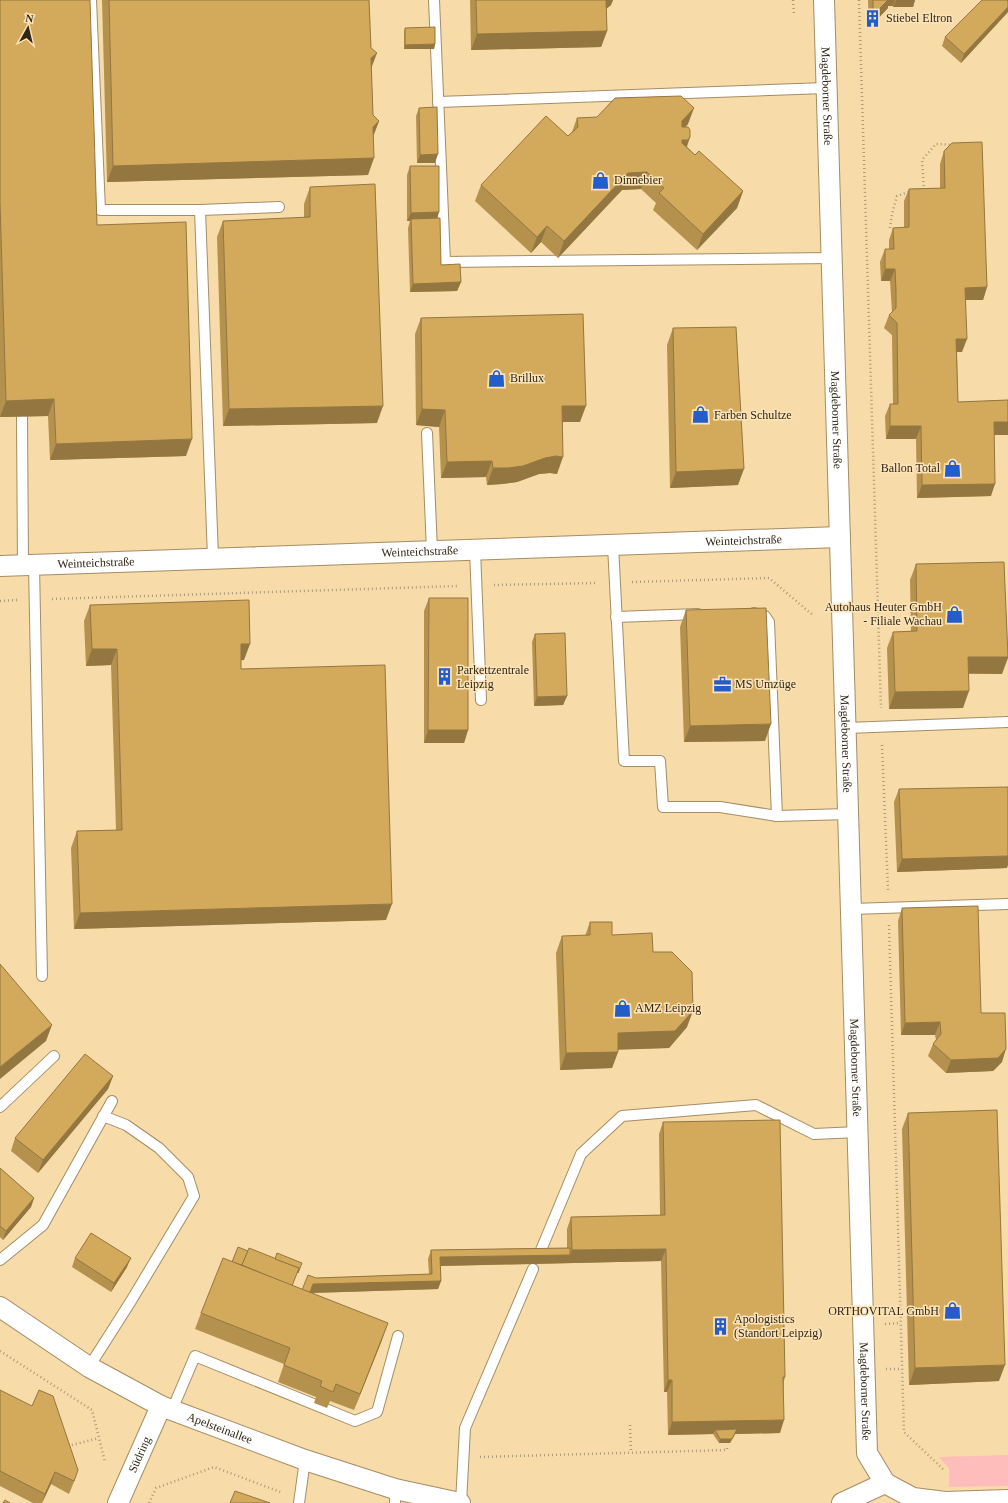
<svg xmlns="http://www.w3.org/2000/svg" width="1008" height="1503" font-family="Georgia,serif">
<rect width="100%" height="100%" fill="#fce3b8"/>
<rect fill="#f7dba8" x="0" y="0" width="1008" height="1503"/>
<polygon fill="#febdbb" points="1008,1455 1008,1486 949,1487 949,1468 939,1457"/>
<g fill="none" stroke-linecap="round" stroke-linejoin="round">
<defs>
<g id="service">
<polyline points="91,0 100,210 200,210 213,558"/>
<polyline points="434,0 445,262 832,258"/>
<polyline points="438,102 826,88"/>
<polyline points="200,210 279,207"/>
<polyline points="22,417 23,565"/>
<polyline points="427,433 432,551"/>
<polyline points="613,545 624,761 660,761 663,807 720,807 777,816 848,814"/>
<polyline points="475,550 481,700"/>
<polyline points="34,565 42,976"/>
<polyline points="754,613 765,616 769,622 777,816"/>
<polyline points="616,617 698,614"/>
<polyline points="846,728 1008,722"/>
<polyline points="851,909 1008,904"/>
<polyline points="0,1107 54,1056"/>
<polyline points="541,1250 581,1154 622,1116 756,1105 814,1134 858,1132"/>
<polyline points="0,1260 43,1225 112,1101"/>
<polyline points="89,1367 131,1301 194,1196 188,1177 159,1148 126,1125 103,1116"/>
<polyline points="172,1410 195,1356 355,1421 377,1412 398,1336"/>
<polyline points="299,1503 305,1460"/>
<polyline points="395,1503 395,1489"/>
<polyline points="461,1503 465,1428 533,1269"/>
</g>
<g id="minor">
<path id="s1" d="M 824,0 L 867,1453 L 885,1483"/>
<path id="s2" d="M 0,566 L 840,537"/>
<path id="s3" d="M 0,1307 L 89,1367 L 161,1406 L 305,1460 L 395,1489 L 460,1503"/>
<polyline points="885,1483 913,1498 945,1502 1008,1500"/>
<path id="s4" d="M 118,1503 L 161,1406"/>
<polyline points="842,1503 885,1483"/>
</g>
</defs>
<use href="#service" stroke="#a48d65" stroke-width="12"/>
<use href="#minor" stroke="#a48d65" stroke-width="22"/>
<g stroke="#ad9a79" stroke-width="2.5" stroke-dasharray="1 3" stroke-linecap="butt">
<polyline points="793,0 794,16"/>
<polyline points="859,0 881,708"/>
<polyline points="924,190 922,160 936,144 954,145"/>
<polyline points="890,228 892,214 897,196 909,192"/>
<polyline points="632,582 769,578 814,616"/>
<polyline points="494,585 597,583"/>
<polyline points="52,599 459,586"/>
<polyline points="0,601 17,600"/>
<polyline points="882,745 888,890"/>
<polyline points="889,925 904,1432 943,1469"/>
<polyline points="885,1324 900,1323"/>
<polyline points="0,1351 92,1410 105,1462"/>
<polyline points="886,1369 901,1369"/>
<polyline points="630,1425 631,1452"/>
<polyline points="68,1446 99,1438"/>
<polyline points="480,1457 727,1450 727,1446"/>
<polyline points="149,1503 156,1488 214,1467 283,1493"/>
</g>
<use href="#service" stroke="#fff" stroke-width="10"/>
<use href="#minor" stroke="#fff" stroke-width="20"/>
</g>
<g fill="#b5914e">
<polygon points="0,0 97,225 186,456 50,460 48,416 0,417"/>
<polygon points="102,0 369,0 373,115 379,121 373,136 368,175 107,182"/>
<polygon points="470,0 613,0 611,5 606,9 607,31 601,47 471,50"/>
<polygon points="868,0 915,0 913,7 893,7 893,6 888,6 888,8 869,28"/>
<polygon points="1008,1 1008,12 961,63 942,46 945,37"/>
<polygon points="405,28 435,44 434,49 404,49 404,32"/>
<polygon points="419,108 435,163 417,163 416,116"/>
<polygon points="577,118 688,124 685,127 690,137 687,147 695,155 743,191 737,208 697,250 653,210 656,203 641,189 622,190 558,258 541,242 531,253 475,201 481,185 568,136 572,132"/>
<polygon points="944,151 987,287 983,300 966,300 962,352 957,352 958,402 1008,400 1008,435 994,435 991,496 917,498 916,439 886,439 885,416 890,404 893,404 892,335 884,328 889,315 892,312 890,281 881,281 880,262 885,249 889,249 889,240 893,228 904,227 904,201 909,189 940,188 940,164"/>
<polygon points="410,166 439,212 437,218 441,265 461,282 457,291 410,292 408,228 410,221 407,221 407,175"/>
<polygon points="310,187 377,423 223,426 217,237 223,221 304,218 304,204"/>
<polygon points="421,318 580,422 563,422 557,474 550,473 539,474 517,482 502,484 487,485 486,477 441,478 439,427 416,425 415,334"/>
<polygon points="673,328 738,485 670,488 667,345"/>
<polygon points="916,564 1002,674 969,674 963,708 889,709 887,648 893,632 911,631 910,580"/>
<polygon points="429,598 468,730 464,743 424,743 424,611"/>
<polygon points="90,605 244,660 241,660 241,669 386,920 74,929 71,848 77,831 116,830 111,665 86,666 84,621"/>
<polygon points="686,610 765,741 684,742 680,627"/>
<polygon points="535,634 567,696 563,705 534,706 532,642"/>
<polygon points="899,789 1007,868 897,872 894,802"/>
<polygon points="902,908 981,1013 1002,1062 993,1071 946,1073 928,1056 933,1044 936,1040 935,1035 901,1035 898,921"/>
<polygon points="590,922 612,935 653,952 687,1027 669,1048 618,1049 618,1052 612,1068 560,1070 556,953 562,936 585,936"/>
<polygon points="113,1076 108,1089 38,1173 11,1151 15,1138"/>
<polygon points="908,1113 999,1381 909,1385 902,1129"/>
<polygon points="663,1122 785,1377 784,1381 780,1433 735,1434 730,1443 719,1443 713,1434 668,1435 667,1392 664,1392 661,1261 441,1266 441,1281 438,1289 311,1293 382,1340 354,1410 330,1401 327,1408 314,1403 316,1397 278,1382 284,1364 195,1329 201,1313 232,1262 248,1251 275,1259 293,1286 302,1290 316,1278 429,1274 428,1259 431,1250 567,1248 567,1229 571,1217 660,1215 659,1134"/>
<polygon points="0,1168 34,1198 31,1207 3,1240 0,1237"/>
<polygon points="75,1258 127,1267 111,1292 72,1267"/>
<polygon points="0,1390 78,1470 69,1494 51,1484 42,1503 33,1503 0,1486"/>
</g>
<g fill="#947640">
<polygon points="605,0 613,0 611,5 600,14"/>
<polygon points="888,0 895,0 893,6 888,6 888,8 869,28 873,15"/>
<polygon points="896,0 915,0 913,7 893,7"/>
<polygon points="1008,7 1008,12 961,63 964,54"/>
<polygon points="607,31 601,47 471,50 477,34"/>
<polygon points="435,44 434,49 404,49 405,45"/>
<polygon points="377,53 371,69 371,58"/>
<polygon points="694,108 688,124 676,137 682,121"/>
<polygon points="379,121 373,137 373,127"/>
<polygon points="690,137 684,153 676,156 682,140"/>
<polygon points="438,154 435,163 417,163 420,155"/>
<polygon points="374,158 368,175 107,182 113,166"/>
<polygon points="647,172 641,189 622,190 558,258 564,241 628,173"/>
<polygon points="743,191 737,208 697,250 703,234"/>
<polygon points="439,212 436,221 411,219 410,221 407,221 411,213"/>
<polygon points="547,226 541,242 531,253 537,237"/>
<polygon points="885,269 895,269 890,281 881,281"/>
<polygon points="461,282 457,291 410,292 413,284"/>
<polygon points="987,287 983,300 961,300 965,288"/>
<polygon points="956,339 967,339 962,352 952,352"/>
<polygon points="54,399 48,416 0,417 6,401"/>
<polygon points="383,406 377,423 223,426 229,409"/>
<polygon points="562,406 586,406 580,422 556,422"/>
<polygon points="422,409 445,410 439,427 416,425"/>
<polygon points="994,422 1008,422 1008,435 989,435"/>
<polygon points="890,426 921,426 916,439 886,439"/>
<polygon points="192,439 186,456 50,460 56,444"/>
<polygon points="556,456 563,457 557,474 550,473 539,474 517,482 502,484 487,485 493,468"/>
<polygon points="492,461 486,477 441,478 447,462"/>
<polygon points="744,469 738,485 670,488 676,472"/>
<polygon points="995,484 991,496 917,498 922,485"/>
<polygon points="241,644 250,644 244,660 235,661"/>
<polygon points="92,649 117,649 111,665 86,666"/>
<polygon points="968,657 1008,657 1008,658 1002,674 962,673"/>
<polygon points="969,691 963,708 889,709 895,692"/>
<polygon points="567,696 563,705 534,706 537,697"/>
<polygon points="771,724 765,741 684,742 690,726"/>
<polygon points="428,730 468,730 464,743 424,743"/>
<polygon points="1008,856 1008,865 1007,868 897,872 902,859"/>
<polygon points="392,904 386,920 74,929 80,913"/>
<polygon points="693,1011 687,1027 669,1048 612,1050 618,1033"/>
<polygon points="940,1022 935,1035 901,1035 905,1023"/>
<polygon points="52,1025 46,1041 0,1079 0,1067"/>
<polygon points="1006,1049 1002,1062 993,1071 946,1073 951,1060"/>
<polygon points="618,1052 612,1068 560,1070 566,1053"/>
<polygon points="113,1076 108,1089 38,1173 43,1160"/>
<polygon points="34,1198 31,1207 3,1240 6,1231"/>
<polygon points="666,1249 661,1261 437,1266 440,1257 570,1255 572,1250"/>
<polygon points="131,1258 127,1267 111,1292 114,1283"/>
<polygon points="441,1281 438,1289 310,1293 313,1284"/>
<polygon points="388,1323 382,1340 354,1410 360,1394"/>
<polygon points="1005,1365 999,1381 909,1385 915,1368"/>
<polygon points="668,1380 672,1380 667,1392 664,1392"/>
<polygon points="784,1420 780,1433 735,1434 730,1443 719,1443 720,1439 715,1430 713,1434 668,1435 672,1422"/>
<polygon points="78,1470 74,1482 69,1494 74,1481"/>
<polygon points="55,1472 51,1484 42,1503 45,1494"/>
</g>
<g fill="#d3a95b" stroke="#947640">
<polygon points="0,0 90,0 97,225 186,222 192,439 56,444 54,399 6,401 0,202"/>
<polygon points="109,0 369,0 371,48 377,53 371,58 373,115 379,121 373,127 374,158 113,166"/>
<polygon points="476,0 606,0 607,31 477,34"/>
<polygon points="873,0 888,0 873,15"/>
<polygon points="982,0 1007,0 1008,1 1008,7 964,54 945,37"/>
<polygon points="435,27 435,44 405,45 405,28"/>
<polygon points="681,96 694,108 682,121 682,127 688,127 690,130 690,137 688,140 682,140 682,143 695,155 699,151 743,191 703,234 659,193 664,188 647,172 628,173 564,241 547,226 537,237 481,185 546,116 568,136 578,127 577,118 597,117 615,98"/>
<polygon points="437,107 438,154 420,155 419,108"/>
<polygon points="982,142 987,287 965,288 967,339 956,339 958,402 1008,400 1008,422 994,422 995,484 922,485 921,426 890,426 890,404 898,404 897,323 889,315 896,308 896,291 895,269 885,269 885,249 894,249 893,228 909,227 909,189 945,188 944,151 952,143"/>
<polygon points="410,166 439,166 439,212 411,213"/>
<polygon points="375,184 383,406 229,409 223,221 310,217 310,187"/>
<polygon points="440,218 441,265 460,264 461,282 413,284 411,219"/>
<polygon points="583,314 586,406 562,406 563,457 556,456 545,458 523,466 508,468 493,468 492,461 447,462 445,410 422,409 421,318"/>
<polygon points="736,327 744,469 676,472 673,328"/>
<polygon points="1004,562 1008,657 968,657 969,691 895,692 893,632 917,631 916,564"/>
<polygon points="429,598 468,598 468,730 428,730"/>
<polygon points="249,600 250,644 241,644 241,669 385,665 392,904 80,913 77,831 122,830 117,649 92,649 90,605"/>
<polygon points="766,608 771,724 690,726 686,610"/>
<polygon points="565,633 567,696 537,697 535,634"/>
<polygon points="1008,787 1008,856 902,859 899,789"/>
<polygon points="978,906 981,1013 1005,1013 1006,1049 998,1058 951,1060 933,1044 941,1034 940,1022 905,1023 902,908"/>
<polygon points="590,922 612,922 612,935 652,933 653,952 672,952 692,972 693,1011 675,1031 618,1033 618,1052 566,1053 562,936 590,935"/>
<polygon points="0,964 52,1025 0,1067"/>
<polygon points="85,1054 113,1076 43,1160 15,1138"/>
<polygon points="997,1110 1005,1365 915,1368 908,1113"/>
<polygon points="780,1120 785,1377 783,1377 784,1420 672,1422 672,1380 668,1380 666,1249 572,1250 571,1217 665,1215 663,1122"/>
<polygon points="0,1168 34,1198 6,1231 0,1226"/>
<polygon points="91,1233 131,1258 114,1283 75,1258"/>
<polygon points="238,1247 248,1251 242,1265 232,1262"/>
<polygon points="249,1248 299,1268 292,1286 242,1265"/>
<polygon points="570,1248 570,1255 440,1257 441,1281 313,1284 310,1292 302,1290 308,1275 316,1278 432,1274 431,1250"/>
<polygon points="277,1253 302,1263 298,1273 299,1268 275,1259"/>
<polygon points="223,1258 388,1323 360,1394 336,1384 333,1392 320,1386 322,1381 284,1365 290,1348 201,1313"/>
<polygon points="0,1390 32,1406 39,1390 53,1396 78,1470 74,1481 55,1472 45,1494 0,1471"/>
<polygon points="737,1429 732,1439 720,1439 715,1430"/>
<polygon points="235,1491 270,1503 230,1503"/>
<polygon points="5,1500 10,1503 3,1503"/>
</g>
<defs>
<symbol id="building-bare" viewBox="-9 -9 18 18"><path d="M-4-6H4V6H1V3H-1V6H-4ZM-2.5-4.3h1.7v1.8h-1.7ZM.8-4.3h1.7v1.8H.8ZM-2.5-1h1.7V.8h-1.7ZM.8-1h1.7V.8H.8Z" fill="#235dca" stroke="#fce3b8" stroke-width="2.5" paint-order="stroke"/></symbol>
<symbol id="shop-bare" viewBox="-9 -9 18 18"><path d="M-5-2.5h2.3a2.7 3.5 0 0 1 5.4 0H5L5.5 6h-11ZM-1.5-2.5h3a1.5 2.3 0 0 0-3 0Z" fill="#235dca" stroke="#fce3b8" stroke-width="2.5" paint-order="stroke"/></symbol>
<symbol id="office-bare" viewBox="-9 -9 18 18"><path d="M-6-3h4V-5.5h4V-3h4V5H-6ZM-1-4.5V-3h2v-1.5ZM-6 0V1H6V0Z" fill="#235dca" stroke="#fce3b8" stroke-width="2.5" paint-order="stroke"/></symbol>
</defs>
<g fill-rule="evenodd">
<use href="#building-bare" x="860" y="6" width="25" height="25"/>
<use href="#shop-bare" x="588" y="168" width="25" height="25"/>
<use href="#shop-bare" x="484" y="366" width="25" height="25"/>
<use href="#shop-bare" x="688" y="402" width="25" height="25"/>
<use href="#shop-bare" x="940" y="456" width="25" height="25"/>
<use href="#shop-bare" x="942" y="602" width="25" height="25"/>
<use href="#building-bare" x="432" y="664" width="25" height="25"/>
<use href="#office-bare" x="710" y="672" width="25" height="25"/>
<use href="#shop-bare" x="610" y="996" width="25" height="25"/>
<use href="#shop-bare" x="940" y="1298" width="25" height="25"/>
<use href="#building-bare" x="708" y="1314" width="25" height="25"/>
</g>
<g text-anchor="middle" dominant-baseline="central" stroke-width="3" stroke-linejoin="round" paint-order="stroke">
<g font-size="12" fill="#302716" stroke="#fce3b8" text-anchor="start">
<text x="886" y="18">Stiebel Eltron</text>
<text x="614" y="180">Dinnebier</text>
<text x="510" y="378">Brillux</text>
<text x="714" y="415">Farben Schultze</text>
<text x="940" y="468" text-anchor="end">Ballon Total</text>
<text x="942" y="607" text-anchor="end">Autohaus Heuter GmbH<tspan x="942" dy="14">- Filiale Wachau</tspan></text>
<text x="457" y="670">Parkettzentrale<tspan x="457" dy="14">Leipzig</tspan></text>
<text x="735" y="684">MS Umzüge</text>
<text x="635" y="1008">AMZ Leipzig</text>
<text x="939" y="1311" text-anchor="end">ORTHOVITAL GmbH</text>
<text x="734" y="1319">Apologistics<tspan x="734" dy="14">(Standort Leipzig)</tspan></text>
</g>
<g font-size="12" fill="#302716" stroke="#fce3b8">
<text stroke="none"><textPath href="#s1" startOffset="96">Magdeborner Straße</textPath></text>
<text stroke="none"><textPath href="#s1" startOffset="420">Magdeborner Straße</textPath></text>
<text stroke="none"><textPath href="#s2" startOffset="744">Weinteichstraße</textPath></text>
<text stroke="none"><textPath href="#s2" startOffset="420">Weinteichstraße</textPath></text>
<text stroke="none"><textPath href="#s2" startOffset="96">Weinteichstraße</textPath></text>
<text stroke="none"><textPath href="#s1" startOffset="744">Magdeborner Straße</textPath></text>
<text stroke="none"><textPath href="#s1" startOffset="1068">Magdeborner Straße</textPath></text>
<text stroke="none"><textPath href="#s1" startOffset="1392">Magdeborner Straße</textPath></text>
<text stroke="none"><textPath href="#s3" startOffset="252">Apelsteinallee</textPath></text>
<text stroke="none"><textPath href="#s4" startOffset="53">Südring</textPath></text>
</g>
</g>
<g transform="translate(28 28) rotate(8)" stroke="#fce3b8" stroke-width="3" paint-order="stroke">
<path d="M0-3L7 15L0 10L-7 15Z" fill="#302716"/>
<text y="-6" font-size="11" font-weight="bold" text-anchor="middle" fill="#302716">N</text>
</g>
</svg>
